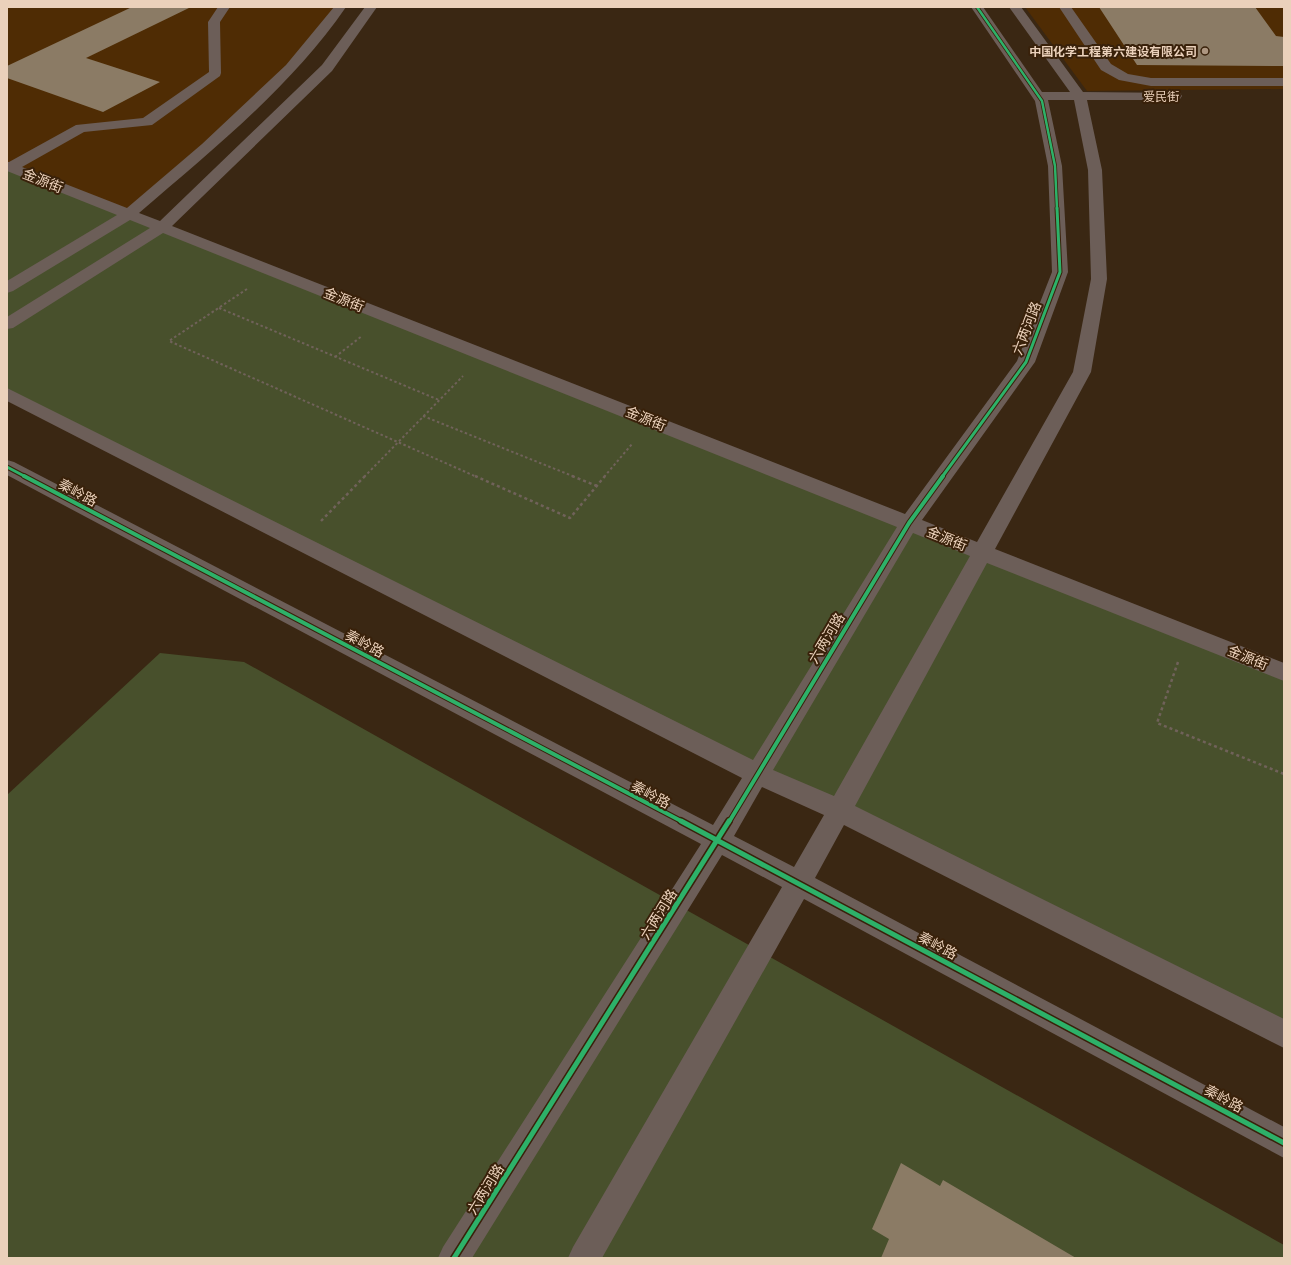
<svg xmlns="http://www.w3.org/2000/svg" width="1291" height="1265" font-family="'Noto Sans','Noto Sans SC',sans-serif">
<rect width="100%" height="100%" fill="#3a2713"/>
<g fill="#4f2c04">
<polygon points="7,7 340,7 291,68 129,214 7,166"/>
<polygon points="1025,7 1284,7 1284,89 1087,91"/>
</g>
<g fill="#48502c">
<polygon points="7,166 1284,672 1284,1034 7,394"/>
<polygon points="160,653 244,662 1284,1245 1284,1258 7,1258 7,795"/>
</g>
<g fill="#8b7b65">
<polygon points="132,7 191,7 86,58 160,82 103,112 7,78 7,66"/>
<polygon points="1099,7 1255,7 1276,36 1284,37 1284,66 1137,65"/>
<polygon points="901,1163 940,1186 943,1180 1076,1258 881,1258 889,1239 872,1229"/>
</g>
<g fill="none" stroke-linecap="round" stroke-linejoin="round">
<g stroke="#70625a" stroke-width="2" stroke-dasharray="2.5 2.5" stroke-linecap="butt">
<polyline points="247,289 169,341 477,477"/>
<polyline points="219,308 439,400"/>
<polyline points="335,357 362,336"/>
<polyline points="423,416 575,477"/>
<polyline points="364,477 463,376"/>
<polyline points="604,477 632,444"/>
</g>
<g stroke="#70625a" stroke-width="2.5" stroke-dasharray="3 3" stroke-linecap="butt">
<polyline points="475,476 570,518 605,476"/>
<polyline points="572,476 597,486"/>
<polyline points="321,521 365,476"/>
<polyline points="1178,662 1157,723 1284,774"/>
</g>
<g fill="#6c5e58" fill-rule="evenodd">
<path d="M 218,7 L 230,7 L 220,22 L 221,73 L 220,76 L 152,125 L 84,132 L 22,167 L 127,208 L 202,144 L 286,65 L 334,7 L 346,7 C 291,87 212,150 139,213 L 160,221 L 322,65 L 365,7 L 377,7 L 332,71 L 172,226 L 905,514 L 1017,361 L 1052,272 L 1048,166 L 1035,101 L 971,7 L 983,7 L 1042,92 L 1070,92 L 1009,7 L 1021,7 L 1083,92 L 1180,93 L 1182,96 L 1180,99 L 1175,100 L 1087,100 L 1102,170 L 1107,279 L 1091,372 L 995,549 L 1284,663 L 1284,681 L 987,563 L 855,806 L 1284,1019 L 1284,1048 L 844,825 L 815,878 L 1284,1127 L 1284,1158 L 804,899 L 602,1258 L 568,1258 L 573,1247 L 782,887 L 722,855 L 472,1258 L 438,1258 L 443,1247 L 701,844 L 7,475 L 7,460 L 14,462 L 713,825 L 742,778 L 7,401 L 7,388 L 753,760 L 897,527 L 163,233 L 13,328 L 7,329 L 7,317 L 150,228 L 130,220 L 13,291 L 7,293 L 7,281 L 117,215 L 7,171 L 7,162 L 9,162 L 76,125 L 143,118 L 209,72 L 208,22 ZM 1048,100 L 1074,100 L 1088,170 L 1091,279 L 1073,372 L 977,542 L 922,520 L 1035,362 L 1068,272 L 1062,166 ZM 913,533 L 970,556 L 834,796 L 773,770 ZM 762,787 L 824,815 L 794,867 L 734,836 Z"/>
<polygon points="1059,7 1071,7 1111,64 1128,74 1151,78 1284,78 1284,86 1151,86 1119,80 1101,70"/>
</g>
<defs>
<polyline id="cycleway-far3" points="977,7 1042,101 1055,166 1057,209"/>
<g id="cycleway-far2">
<polyline points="7,467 26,477"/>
<polyline points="942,477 1026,362 1060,272 1057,208"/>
</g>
<g id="cycleway-far1">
<polyline points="24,476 683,822"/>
<polyline points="729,822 909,523 943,476"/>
</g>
<g id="cycleway">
<polyline points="681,821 1284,1143"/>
<polyline points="454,1258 729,821"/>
</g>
</defs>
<use href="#cycleway-far3" stroke="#39210a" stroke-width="4"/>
<use href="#cycleway-far2" stroke="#39210a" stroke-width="5"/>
<use href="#cycleway-far1" stroke="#39210a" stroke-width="6"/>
<use href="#cycleway" stroke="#39210a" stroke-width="8"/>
<use href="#cycleway-far3" stroke="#2db169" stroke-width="2.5"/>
<use href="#cycleway-far2" stroke="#2db169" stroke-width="3"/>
<use href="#cycleway-far1" stroke="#2db169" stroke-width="4"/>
<use href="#cycleway" stroke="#2db169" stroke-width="5"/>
</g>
<circle fill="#ad9680" stroke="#39210a" stroke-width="1.5" cx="1205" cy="51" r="4"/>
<g text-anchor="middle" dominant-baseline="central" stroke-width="4" stroke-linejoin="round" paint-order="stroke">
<g font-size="12" font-weight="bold" fill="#ebd1bb" stroke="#39210a" text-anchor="end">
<text x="1197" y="51">中国化学工程第六建设有限公司</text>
</g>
<g font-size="12" fill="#ebd1bb" stroke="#39210a">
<text x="1161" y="96">爱民街</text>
</g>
<g font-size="14" fill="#ebd1bb" stroke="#39210a">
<text transform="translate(43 180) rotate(22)">金源街</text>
<text transform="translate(344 299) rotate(22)">金源街</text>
<text transform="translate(1026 328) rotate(-69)">六两河路</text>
<text transform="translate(646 418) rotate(22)">金源街</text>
<text transform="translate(78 492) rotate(28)">秦岭路</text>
<text transform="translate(947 538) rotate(22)">金源街</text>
<text transform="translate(826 638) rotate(-59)">六两河路</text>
<text transform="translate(365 643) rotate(28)">秦岭路</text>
<text transform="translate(1248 657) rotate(22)">金源街</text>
<text transform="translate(651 794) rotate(28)">秦岭路</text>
<text transform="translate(658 914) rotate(-58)">六两河路</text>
<text transform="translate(938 945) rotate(28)">秦岭路</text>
<text transform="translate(1224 1098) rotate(28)">秦岭路</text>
<text transform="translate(485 1189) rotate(-58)">六两河路</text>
</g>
</g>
<rect width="1291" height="1265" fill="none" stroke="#ebd1bb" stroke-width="16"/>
</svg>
